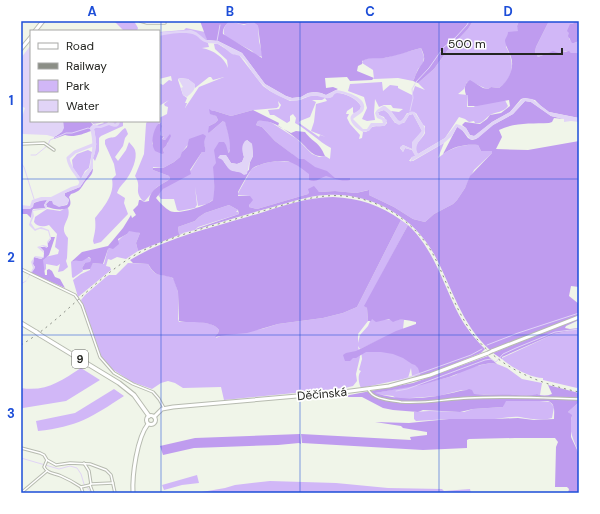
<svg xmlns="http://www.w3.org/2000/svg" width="600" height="514" font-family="'DM Sans',sans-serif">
<rect width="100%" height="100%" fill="#f0f5e9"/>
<g fill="#d1b7f7" fill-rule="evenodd">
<polygon points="114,21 134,21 138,28 137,31 124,31"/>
<path d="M 230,21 L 244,25 L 252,22 L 256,23 L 258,26 L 259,41 L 263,57 L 255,55 L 252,51 L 226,37 C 221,32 225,24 230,21 Z"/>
<path d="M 473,21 L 519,21 L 517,26 L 519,31 L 515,32 L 506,47 C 515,62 514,78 499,88 L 491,87 L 488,89 C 480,87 476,82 467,82 L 464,89 L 458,94 L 468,95 L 467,107 L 474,107 L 476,104 L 505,100 L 508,106 C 503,113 497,111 490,115 C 487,117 484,121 480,123 L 475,123 L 474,121 L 469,122 L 465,119 L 459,117 L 445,138 L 418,154 C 411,145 422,140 425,133 C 425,132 425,127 425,126 L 423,125 L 416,113 L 407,113 L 402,121 L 398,121 L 391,111 L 399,112 L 403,109 L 393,108 L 391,105 L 384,105 L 379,107 L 375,99 L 374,113 L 375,120 L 367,121 L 362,119 L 367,108 L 364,97 L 348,91 L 350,84 L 382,82 L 383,91 L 390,85 L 398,86 L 398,88 L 412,95 L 415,86 L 425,90 L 418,83 L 434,69 L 447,51 L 468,29 Z"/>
<polygon points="549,21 575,21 569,33 569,39 574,43 579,41 579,53 571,53 566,51 559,54 551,52 538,57 535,52 536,47"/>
<path d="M 186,28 L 205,32 L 209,47 L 202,48 C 213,50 224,57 228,68 L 227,60 L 215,49 L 214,44 L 218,44 L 229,51 L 239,55 L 263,86 L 270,91 L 290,101 L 300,100 L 310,96 L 320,95 L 327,98 L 332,97 L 335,93 C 343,92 357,98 361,106 L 360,110 L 354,114 L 353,112 L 353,107 L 347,111 L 346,114 L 349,114 L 347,118 L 350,124 L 360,135 L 359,139 L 362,138 L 363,132 L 366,132 L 372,127 C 377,125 384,128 387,123 L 384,117 L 379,115 L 378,112 L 384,110 L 388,113 L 395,123 L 404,123 L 409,115 L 413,114 L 422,131 L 412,143 L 413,147 L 412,149 L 403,145 L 400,148 L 403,152 L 405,148 L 412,150 L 416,156 L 412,157 L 409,161 L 413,161 L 444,143 L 438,158 C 441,156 443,154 446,152 C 457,146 467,144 478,145 L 481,151 L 492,151 L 492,153 L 474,170 L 465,188 L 457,200 L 453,204 L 434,214 L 425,222 L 413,219 L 394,207 L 369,195 L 368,190 L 356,193 L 335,191 L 319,192 L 317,191 L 309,192 L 308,194 L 257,209 L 249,207 L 250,196 L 237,195 L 251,170 C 260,162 279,160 290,162 L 292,154 L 275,141 L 262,127 L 256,125 L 258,121 L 264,120 L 272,123 L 297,139 L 312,154 L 319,157 L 325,156 L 330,159 L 331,148 C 318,141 308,130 295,123 L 296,118 L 293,114 L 290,116 L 290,121 L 287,123 L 274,115 L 270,115 L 268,110 L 279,109 L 281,105 L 278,101 L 279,106 L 277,108 L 253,110 L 231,116 L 215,111 L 212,114 L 216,116 L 218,120 L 215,123 L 209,126 L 209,133 L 223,121 L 225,121 L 230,139 L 230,149 L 214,184 L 214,199 L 207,204 L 198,206 L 195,187 L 197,205 L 195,208 L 179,211 L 177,210 L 174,199 L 161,199 L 158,195 L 158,192 L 191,170 L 205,147 L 203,142 L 189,143 L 183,151 L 180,157 L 174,162 L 163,168 L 153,167 L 153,170 L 169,176 L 170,179 L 157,187 L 144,202 C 132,190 143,188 135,176 L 144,154 L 146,124 L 147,121 L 159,121 L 159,118 L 167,114 L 168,107 L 165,106 L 164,104 L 169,100 L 159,106 L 159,83 L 163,85 L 169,80 L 172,81 L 171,76 L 159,79 L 159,32 L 184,30 ZM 209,77 L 211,77 L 213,80 L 224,77 L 199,87 L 185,108 L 187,103 L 185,103 L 187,98 L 183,95 L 178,80 L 179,78 L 188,79 L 195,85 L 195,88 ZM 325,98 L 327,101 L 316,104 L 314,122 L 311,131 L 326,137 L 320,135 L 319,137 L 299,123 L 300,121 L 310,117 L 316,102 L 312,100 L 322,100 ZM 160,123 L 162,125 L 160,135 L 164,136 L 164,137 L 162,139 L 165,140 L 168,137 C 169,143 167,145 163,149 L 164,153 L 152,144 L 158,124 Z"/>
<polygon points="421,48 424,57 423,63 418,69 414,79 413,81 398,78 374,79 373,70 362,63 363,60 369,58 384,58"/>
<path d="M 91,121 L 107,121 L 108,123 L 123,121 L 123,126 L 101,136 L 99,138 L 99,151 L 95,161 L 93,158 C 97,149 96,140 94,129 L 97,125 L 104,123 L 102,121 L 100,123 L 93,124 Z"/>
<path d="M 125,128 L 126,129 L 128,134 L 125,138 L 123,146 L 115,157 L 118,161 L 126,150 L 129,142 C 131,145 134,147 135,150 C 138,159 131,173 126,180 C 122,185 119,187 117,193 L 125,198 L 124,203 L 128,214 L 101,242 L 94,244 L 93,241 C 95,231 96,229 95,218 C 104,207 115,194 112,179 L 116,175 L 114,164 L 105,144 L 105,140 C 109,137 111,138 115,137 C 119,135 121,130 125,128 Z"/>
<polygon points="88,150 92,152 89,168 85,171 81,179 73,168 72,160 77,154"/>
<polygon points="229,205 238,210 236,212 238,212 239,214 198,227 195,230 179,234 178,227 195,221 199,217 205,213"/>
<path d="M 66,208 L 68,208 C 72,221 57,226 68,238 L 67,258 L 66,261 L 68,267 L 63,271 L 58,272 L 60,264 L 57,266 L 46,264 L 46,269 L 44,271 L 39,262 L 45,257 L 58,254 L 59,250 L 55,247 L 57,234 L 49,225 C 44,227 37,227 34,222 L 35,217 L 47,209 L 60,211 Z"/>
<path d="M 401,220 L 408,225 L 365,306 L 367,308 L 368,321 L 358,334 L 358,343 L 360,335 L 368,326 L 371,319 L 404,320 L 403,329 L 360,349 L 358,346 L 360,357 L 356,374 L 357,381 L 353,386 L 345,388 L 224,400 L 221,387 L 183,388 L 175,383 L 168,381 L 161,383 L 152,389 L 132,382 L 109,367 L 100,356 L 81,300 L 85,295 L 106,277 L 109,275 L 116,275 L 128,263 L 148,264 C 157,281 163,271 174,279 L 178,292 L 178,319 L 179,322 C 191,322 212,320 219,330 L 216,338 L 225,334 L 262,329 L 278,324 L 323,318 L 343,313 L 357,307 Z"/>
<path d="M 131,230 L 140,233 L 136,243 L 138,251 L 126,259 L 117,257 L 111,260 L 108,259 L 106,266 L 110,267 L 111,270 L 78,297 L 73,280 L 81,274 L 90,270 L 90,268 L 93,263 L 104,264 L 108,249 C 116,246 118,238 127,234 L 128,231 Z"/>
<path d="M 87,257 L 91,259 L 90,263 L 85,263 L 82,268 L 83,271 L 73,278 L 72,277 L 71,262 C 76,259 81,262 87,257 Z"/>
<path d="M 579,329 L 579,385 L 577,388 L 543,380 L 543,378 C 531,378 511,367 502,359 L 502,358 L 554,334 Z"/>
<path d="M 382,340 L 446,366 L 417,377 L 412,376 L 411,368 L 408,378 L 361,388 C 359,384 357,375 361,371 L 359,370 L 362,359 L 361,350 Z"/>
<path d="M 491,363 L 497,364 L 507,368 L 522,379 L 542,383 L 540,395 L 537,394 L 532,396 L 525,396 L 511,395 L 474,394 L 462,390 L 438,396 L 397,399 L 393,396 L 375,394 L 375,393 C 402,388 428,383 453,376 C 457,375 458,373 461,371 C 471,367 481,365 491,363 Z"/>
<path d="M 81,368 L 100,380 L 66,401 L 23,408 L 21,410 L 21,388 C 46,392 61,381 81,368 Z"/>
<path d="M 114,389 L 124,396 C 92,417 77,427 38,431 L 36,421 L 75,413 Z"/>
<path d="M 529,400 L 550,402 L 554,407 L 552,418 C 541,421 531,419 520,417 C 512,416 503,418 495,419 L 449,419 L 416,421 L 414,419 L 414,412 L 429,411 L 464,412 L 473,409 L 503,407 L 505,401 Z"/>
<path d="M 579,402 L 579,454 C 575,442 567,430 572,417 L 568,412 Z"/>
<polygon points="197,475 199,483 182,485 164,490 162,485"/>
<polygon points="270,481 336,483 388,488 442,489 444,491 470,489 471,493 196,493 225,488 235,485"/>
</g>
<g fill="#bf9cef" fill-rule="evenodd">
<path d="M 200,21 L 230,21 C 226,24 222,29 223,34 L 262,58 L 258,26 C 253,19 249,25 243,24 C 240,24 236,22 233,21 L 473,21 L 468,29 L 447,51 L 434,69 L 418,83 L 413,81 C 415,78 415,75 417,72 C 422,61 428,63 421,48 C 409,51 396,56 384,58 C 376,59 369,57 362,61 L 362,64 L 358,66 L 357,71 L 374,78 L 372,80 L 350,81 L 347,77 L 325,78 L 326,88 L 333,87 L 338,89 L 326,95 L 321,93 L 315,92 L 308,93 L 301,97 L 292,98 L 286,96 L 265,84 L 242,53 L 218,41 L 207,40 Z"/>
<path d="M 519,21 L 549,21 L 536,47 L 535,52 L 538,57 L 553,51 L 559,53 L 569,51 L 571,53 L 579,53 L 579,118 L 549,112 L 541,106 L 535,100 L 525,98 L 521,99 L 510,112 L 492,122 L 476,135 L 474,136 L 470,135 L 466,128 L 462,125 L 465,122 L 480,124 L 487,119 L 490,115 L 501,113 L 510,106 L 509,100 L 477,106 L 468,106 L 468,95 L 466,95 C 464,89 464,84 470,80 L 483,88 L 488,89 L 491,87 L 499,88 C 508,82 515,68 511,57 C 509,51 506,47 505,41 C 505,38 508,36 508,32 L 518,31 L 517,26 Z"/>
<polygon points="575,21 579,21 579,41 574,43 572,43 568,36 569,33 567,31 570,24 573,24"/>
<path d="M 525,101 L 531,102 L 551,116 L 564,119 L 554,118 L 552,122 L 549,123 C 532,124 515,122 499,130 L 502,137 L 496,149 L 528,150 L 579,141 L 579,287 L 571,286 L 569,296 L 579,304 L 579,315 L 490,350 C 461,324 452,287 434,254 C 413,216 370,192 326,195 C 308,196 291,202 273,207 C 247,214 221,222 195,230 L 198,228 L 239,214 L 238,210 L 229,205 L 205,213 L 199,217 L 195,221 L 178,227 L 179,234 L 184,233 L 138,251 L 136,243 L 140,233 L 129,231 L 127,234 L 118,239 L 119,244 L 113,249 L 110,248 L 108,249 L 103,264 L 93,263 L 90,269 L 83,270 L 82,268 L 85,263 L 90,262 L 91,259 L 89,257 C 86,258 85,260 82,261 C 78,261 75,260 71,262 L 82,252 L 108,246 L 123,228 L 131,215 L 132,218 L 136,215 L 133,210 L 138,205 L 139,200 L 141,200 L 144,202 L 149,201 C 150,189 161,185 170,179 L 169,176 L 153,170 L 153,168 L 163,168 L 174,162 L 180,157 L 182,152 L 187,147 L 189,139 L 203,134 L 206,136 C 202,145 206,144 205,152 L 202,152 L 190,170 L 191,174 L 163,189 L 156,198 C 160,203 165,208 170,211 C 179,215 206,206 213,200 C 215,191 214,176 213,167 L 216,163 L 214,150 L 219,142 L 224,142 L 226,145 L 228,152 L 229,153 C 232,143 227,131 225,122 L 223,121 L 209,133 L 208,132 L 209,126 L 215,123 L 218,120 L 216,116 L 210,114 L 209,109 L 212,111 L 215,111 L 231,116 L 253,110 L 279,123 L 278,126 L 291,133 L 296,131 L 305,132 C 313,143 319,141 325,156 C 311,158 307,146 297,139 C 287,131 272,119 258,121 L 256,125 L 262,127 L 275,141 L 299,159 L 304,159 L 315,167 L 327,171 L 335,178 L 350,178 L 350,180 C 341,182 334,178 326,176 C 319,178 317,183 309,180 L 309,174 C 304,170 296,164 290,162 C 282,159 260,163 253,168 C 249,171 241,187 238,192 L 238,196 L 250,196 L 253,200 L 249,205 L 249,207 L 257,209 L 308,194 L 309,192 L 308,189 L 314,186 L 319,192 L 335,191 L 356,193 L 369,190 L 369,195 L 394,207 L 413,219 L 425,222 L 434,214 L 453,204 L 457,200 L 465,188 L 470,176 L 492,153 L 492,151 L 481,151 L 478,145 C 466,144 454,146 443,154 L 457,127 L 460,127 L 468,138 L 472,140 L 476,139 L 493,125 L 513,114 ZM 247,140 L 252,144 L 253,156 L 250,162 L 249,170 L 243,174 L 241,172 C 231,171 227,167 222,159 L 218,158 L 219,156 L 226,155 L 231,163 L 237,164 L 242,162 L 244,157 L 243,153 Z"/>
<path d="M 63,121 L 90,121 L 93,125 L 90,128 L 91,131 C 83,134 73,138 65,135 L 54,139 L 54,137 C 62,133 64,130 63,121 Z"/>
<path d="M 161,123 L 162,126 L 160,135 L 164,136 L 162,139 L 165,140 L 170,134 L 171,136 L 166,146 L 163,149 L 164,153 L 162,154 L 155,151 C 150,143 153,131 158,124 Z"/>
<path d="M 93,168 C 93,175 89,177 85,182 C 80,189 81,191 71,194 L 69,197 C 76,213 56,210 47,207 L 46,204 L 49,201 L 53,201 L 53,204 L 62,206 L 67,205 L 69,200 L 65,196 L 65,193 L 80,187 Z"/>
<path d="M 333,197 C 359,198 380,205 401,220 L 357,307 L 343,313 L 323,318 L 278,324 L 247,333 L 226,335 L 215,337 L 218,333 L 219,330 C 211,319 190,324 179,321 L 178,292 L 173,278 C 160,273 157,279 148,264 L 133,263 L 130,260 C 166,238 207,229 247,217 C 275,209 304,197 333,197 Z"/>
<polygon points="42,200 47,200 44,205 46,208 33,209 32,211 31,218 27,214 21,214 21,209 30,209 34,203"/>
<path d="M 408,225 C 434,249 443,284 459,315 C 466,328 475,339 485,349 L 481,353 L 421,377 L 418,368 L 415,365 L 412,364 L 403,358 L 393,354 L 381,352 L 366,352 L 356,358 L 353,358 L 350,361 L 345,361 L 343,355 L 346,353 L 356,351 L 396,331 L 416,324 L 416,322 C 408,320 400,318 393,322 L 389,319 L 376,322 L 372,319 L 371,321 L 368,321 L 367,308 L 364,306 Z"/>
<polygon points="51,237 55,237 49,255 43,260 45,275 47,275 47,270 49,269 52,271 55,277 60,279 65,288 31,273 35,267 33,264 34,257 41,259 44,257 44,251 40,247 48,247 48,243 51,239"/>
<polygon points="579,319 579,320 566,326 565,328 570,329 579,328 579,329 554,334 502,357 502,359 493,353"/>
<path d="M 488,356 L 497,364 L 491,363 L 480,365 L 449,377 L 421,385 L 375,393 C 401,402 434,398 460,391 C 464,390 466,391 469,389 L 472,390 L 474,394 C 487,395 500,394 512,395 C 521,395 528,397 537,394 C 542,396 547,396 552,394 L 548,385 L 579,393 L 579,402 L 568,412 L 572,415 L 571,421 L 571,437 L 579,454 L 579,493 L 568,493 L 569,489 L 567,487 L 555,487 L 556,447 L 558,442 L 555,438 L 515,438 L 469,439 L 467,440 L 467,448 L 423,450 L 302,443 L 301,434 L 411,440 L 410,437 L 427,435 L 427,432 L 403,428 L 401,426 L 375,422 L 409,423 L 449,419 L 495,419 L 518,418 L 534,420 L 554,419 C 554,412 556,404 548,401 L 506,401 L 503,407 L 473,409 L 460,412 L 423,410 L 418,412 L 393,410 L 383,408 L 362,397 L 339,397 L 413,383 Z"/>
<polygon points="300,434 301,444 299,443 278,445 194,448 163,455 160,446 195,438"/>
</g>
<g fill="#e1d4f7">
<path d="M 191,30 L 196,32 L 206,40 L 218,41 L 242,53 L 265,84 L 286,96 L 292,98 L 301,97 L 308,93 L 315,92 L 321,93 L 326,95 L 336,90 C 345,91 370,98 363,111 C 361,114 356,116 353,119 L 363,129 L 367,129 L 371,123 L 383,123 L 382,120 L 377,118 L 375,113 L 377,110 L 383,106 L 385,106 L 391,111 L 398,120 L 400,121 C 406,118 407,109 415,112 C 417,118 424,123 425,129 C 425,138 412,143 418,154 L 445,138 L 456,124 L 460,125 L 466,128 L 470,135 L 474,136 L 492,122 L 510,112 L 523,98 L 532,99 L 549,112 L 579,118 L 579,122 L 571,121 L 564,122 L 564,119 L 551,116 L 531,102 L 525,101 L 513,114 L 493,125 L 478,138 L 471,140 L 463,131 L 457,127 L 452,136 L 444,143 L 410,162 L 412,157 L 415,156 L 412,150 L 405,148 L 403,152 L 400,147 L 403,145 L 412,149 L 412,142 L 422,131 L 413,114 L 409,115 L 405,122 L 399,125 C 392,122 391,114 384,110 L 378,112 L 379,115 L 387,120 L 385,126 L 373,126 L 369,131 L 363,132 C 358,130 348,122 351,116 C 353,112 359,112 361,107 C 360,100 344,92 337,93 C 333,94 333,97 330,98 C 324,99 318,95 312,96 C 302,97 296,104 286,99 C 272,94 261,85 253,73 C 249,68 247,62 242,58 C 239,54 236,56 232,54 C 227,51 223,45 217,44 C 213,43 208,44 205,42 C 201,41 199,37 195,35 C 187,31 168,34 159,36 L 159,33 L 163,32 Z"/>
<polygon points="31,45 31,121 38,121 39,122 39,121 63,121 64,128 62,132 54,137 47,135 23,134 21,133 21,120 25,108 21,106 21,58"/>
<path d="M 179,78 L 188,79 L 195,84 C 196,90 191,93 187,97 L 183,95 L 181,88 L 183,87 L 179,80 Z"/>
<path d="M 118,121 L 120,121 C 119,129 114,127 109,125 L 101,128 L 96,128 L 94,129 L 96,139 L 95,153 L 93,158 L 93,168 L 80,187 L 65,193 L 65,196 L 69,199 L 68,204 L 59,207 L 53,204 L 52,201 L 49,201 L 46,204 L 47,207 L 46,209 L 33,211 L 34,216 L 31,223 L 35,229 L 41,227 L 49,230 L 51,238 L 48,243 L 47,248 L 42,246 L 40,247 L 44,252 L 44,257 L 41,259 L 34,257 L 33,264 L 35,268 L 26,281 L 33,268 L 31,262 L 35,256 L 43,257 L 44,253 L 37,247 L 43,245 L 47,246 L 47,242 L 50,238 L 48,231 C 41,229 41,228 35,231 L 29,225 L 32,215 L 32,210 L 45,208 L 44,205 L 47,200 L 35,202 L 34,203 L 33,207 L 30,209 L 21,209 L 21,205 L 30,206 L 32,200 L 41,197 L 51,197 L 71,187 L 78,185 L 83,175 L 90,167 C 92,151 94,144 90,128 L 91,126 L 95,124 L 99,126 L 110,122 L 114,123 L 115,124 Z"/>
<path d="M 247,140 L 252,144 L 253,156 L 249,164 L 247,174 L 244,175 C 239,170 233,173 229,169 C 225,165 224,159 218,158 L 220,155 L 226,155 L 231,163 L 237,164 L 242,162 L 244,157 C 242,151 241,146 245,141 Z"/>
</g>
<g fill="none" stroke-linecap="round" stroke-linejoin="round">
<g stroke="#e1d4f7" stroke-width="1">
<polyline points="217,41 220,25"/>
<polyline points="415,83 429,68 443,48 456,37 467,25 469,21"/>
<polyline points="410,111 413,98 412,89 415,84"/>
<polyline points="48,145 50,140 66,133 72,133 88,128 92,129"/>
<polyline points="31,155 36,155 47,146"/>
<polyline points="21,163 24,167 34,199"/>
<polyline points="21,284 26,281"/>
<polyline points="487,345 518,333 579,313"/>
<polyline points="393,383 471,355 482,349"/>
<polyline points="396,391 407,389 485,360 491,359 496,362 503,354 516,348 555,332 579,329"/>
<polyline points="21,458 59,469 70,466 77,468 81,474 84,484 92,493"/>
</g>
<path stroke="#e1d4f7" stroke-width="3" d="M 81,182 C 77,174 69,168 68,158 L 75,152 L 95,144"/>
<defs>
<g id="street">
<polyline points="140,21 147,23 165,23"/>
<polyline points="21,144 44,143 54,150"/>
<polyline points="21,269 75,295 82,305 100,357 114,373 133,384 153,392 159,399 164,408"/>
<path d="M 368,389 C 373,400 390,400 401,402 C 423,404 446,399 468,398 C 505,396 542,398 579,399"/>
<polyline points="21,448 40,453 44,455 47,460 56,465 70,463 90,464 106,470 111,475 115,493"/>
<path d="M 47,460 L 44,467 C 48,474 54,473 61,476 C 68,479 75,483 81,487 L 83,493"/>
<polyline points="84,463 89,471 91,484 90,485 93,493"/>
<polyline points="91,484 113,483"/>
<polyline points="81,487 90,485"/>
<polyline points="21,493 47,471"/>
</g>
<g id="secondary">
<polyline points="35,31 43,21"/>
<polyline points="21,49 31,37"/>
<polyline points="492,351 579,317"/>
<circle cx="151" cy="420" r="4.5"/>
<polyline points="154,417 162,409 173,407 343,392 389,386 430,375 488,353"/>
<path d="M 133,493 C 132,475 137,438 148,424"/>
</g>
<g id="primary">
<polyline points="21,323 36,332"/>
<polyline points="40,335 119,383 134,395 149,416"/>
</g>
</defs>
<use href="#street" stroke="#b7bbb0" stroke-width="3.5"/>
<use href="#secondary" stroke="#b7bbb0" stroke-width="5"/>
<use href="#primary" stroke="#b7bbb0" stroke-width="5.5"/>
<use href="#street" stroke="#fff" stroke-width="1.5"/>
<use href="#secondary" stroke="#fff" stroke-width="3"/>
<use href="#primary" stroke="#fff" stroke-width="3.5"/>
<path stroke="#8b8e86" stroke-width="1" stroke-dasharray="2 4" stroke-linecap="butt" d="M 21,345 C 66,318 97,274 144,250 C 179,233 218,225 255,213 C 278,207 302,198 326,196 C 370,192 413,217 434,256 C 448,284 457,315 477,339 C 503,370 541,384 579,392"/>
<defs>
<polyline id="secondary-bridge" points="488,353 492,351"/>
<polyline id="primary-bridge" points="36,332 40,335"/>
</defs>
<use href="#secondary-bridge" stroke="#b7bbb0" stroke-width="5" stroke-linecap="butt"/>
<use href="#primary-bridge" stroke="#b7bbb0" stroke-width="5.5" stroke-linecap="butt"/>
<use href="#secondary-bridge" stroke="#fff" stroke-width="3"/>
<use href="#primary-bridge" stroke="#fff" stroke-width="3.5"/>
</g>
<path fill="none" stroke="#1d4ed8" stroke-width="1" stroke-opacity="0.55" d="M 161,21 L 161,493M 300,21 L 300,493M 439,21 L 439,493M 21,179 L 579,179M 21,335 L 579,335"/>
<g text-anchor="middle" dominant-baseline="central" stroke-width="3.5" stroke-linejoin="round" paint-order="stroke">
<rect fill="#fff" stroke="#666664" stroke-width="1" x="72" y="350" width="16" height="18" rx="3"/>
<g font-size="11" font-weight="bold" fill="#242521">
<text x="80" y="359">9</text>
</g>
<g font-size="12" fill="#242521" stroke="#fff">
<text transform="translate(322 394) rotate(-5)">Děčínská</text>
</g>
</g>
<rect width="600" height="514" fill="none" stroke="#ffffff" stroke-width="44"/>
<rect x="30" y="30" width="130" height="92" fill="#ffffff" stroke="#a7a8a6"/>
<rect x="38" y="43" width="20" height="6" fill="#ffffff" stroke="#a7a8a6"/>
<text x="66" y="50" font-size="12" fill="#242521">Road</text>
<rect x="38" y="63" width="20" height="6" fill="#8b8e86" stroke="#a7a8a6"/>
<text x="66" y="70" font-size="12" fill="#242521">Railway</text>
<rect x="38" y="80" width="20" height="12" fill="#d1b7f7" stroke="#a7a8a6"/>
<text x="66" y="90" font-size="12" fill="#242521">Park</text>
<rect x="38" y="100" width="20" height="12" fill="#e1d4f7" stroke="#a7a8a6"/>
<text x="66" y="110" font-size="12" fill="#242521">Water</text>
<path d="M442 48v6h120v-6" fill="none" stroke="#242521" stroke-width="2"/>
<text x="448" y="48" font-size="12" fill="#242521" stroke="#ffffff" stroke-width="3" paint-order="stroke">500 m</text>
<rect x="22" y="22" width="556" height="470" fill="none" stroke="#1d4ed8" stroke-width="1.5"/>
<g font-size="13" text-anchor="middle" font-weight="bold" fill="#1d4ed8">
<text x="92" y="16">A</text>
<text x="230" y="16">B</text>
<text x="370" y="16">C</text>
<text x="508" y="16">D</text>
<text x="11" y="105">1</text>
<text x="11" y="262">2</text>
<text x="11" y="418">3</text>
</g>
</svg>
